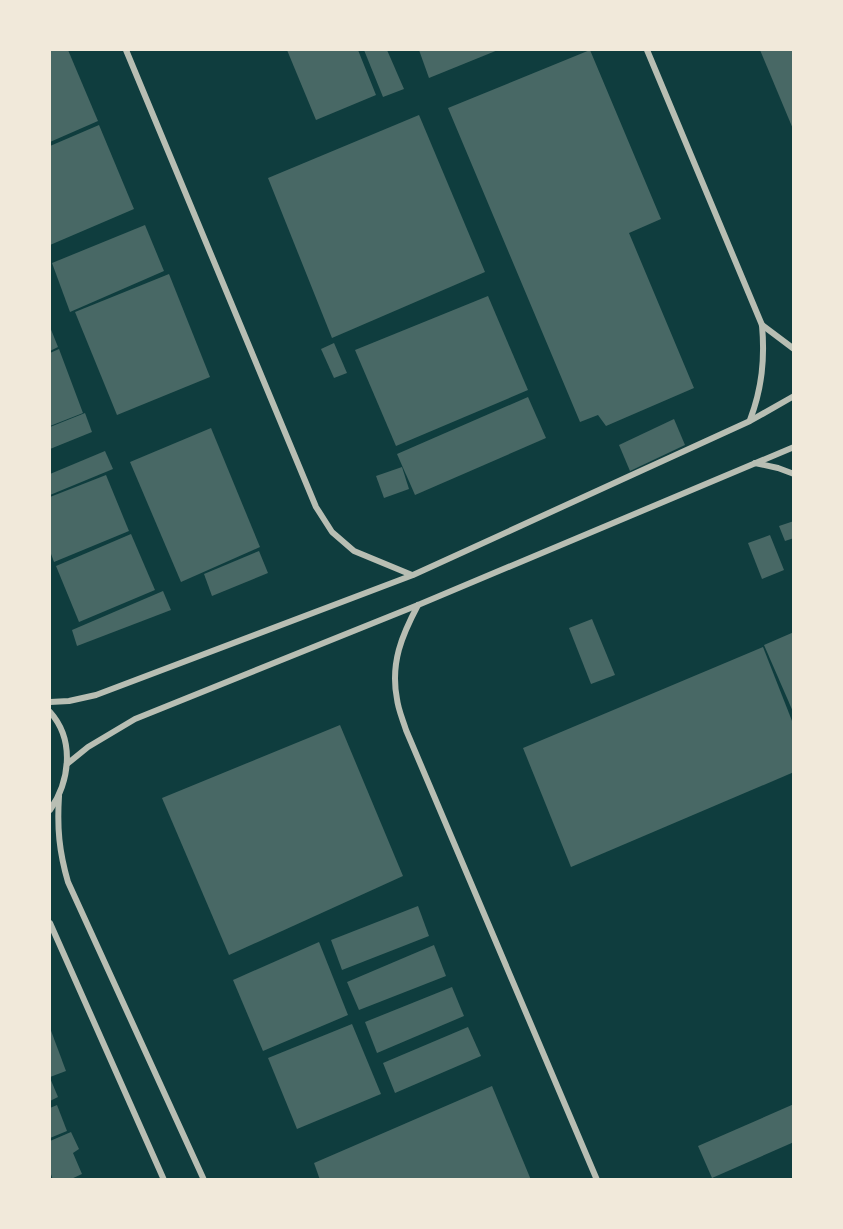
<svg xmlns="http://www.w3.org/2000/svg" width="843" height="1229" font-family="'Sofia Sans Condensed',sans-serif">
<rect width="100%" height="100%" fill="#0f3d3e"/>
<g fill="#486865">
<polygon points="50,50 68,50 98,121 50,142"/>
<polygon points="287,50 358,50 376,95 316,120"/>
<polygon points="364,50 387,50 404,89 383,97"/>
<polygon points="419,50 498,50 429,78"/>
<polygon points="590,50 661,219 629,233 694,388 606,426 598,415 580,422 448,108"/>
<polygon points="760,50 793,50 793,129"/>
<polygon points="419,115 485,272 332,338 268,178"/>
<polygon points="99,125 134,209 50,245 50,146"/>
<polygon points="145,225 164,271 70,312 52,263"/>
<polygon points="169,274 210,377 117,415 75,312"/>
<polygon points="488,296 528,390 396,446 355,350"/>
<polygon points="50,327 58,347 50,351"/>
<polygon points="334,343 347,373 334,378 321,349"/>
<polygon points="59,349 83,413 50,426 50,353"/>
<polygon points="528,397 546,438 415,495 397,454"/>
<polygon points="85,413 92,432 50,449 50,427"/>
<polygon points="674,419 685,445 630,471 619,445"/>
<polygon points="211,428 260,547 181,582 130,462"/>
<polygon points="105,451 113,469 50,495 50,474"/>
<polygon points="402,467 409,489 384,498 376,476"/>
<polygon points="106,475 129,531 54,562 50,551 50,497"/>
<polygon points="794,521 794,538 785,541 779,526"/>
<polygon points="131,534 155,590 79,622 56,566"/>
<polygon points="770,535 784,570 762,579 748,543"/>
<polygon points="259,551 268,573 212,596 204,574"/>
<polygon points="163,591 171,610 77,646 72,630"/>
<polygon points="592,619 615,675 591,684 569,628"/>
<polygon points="794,632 794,714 764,645"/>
<polygon points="763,647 794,726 794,772 571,867 523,748"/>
<polygon points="340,725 403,876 229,955 162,798"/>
<polygon points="418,906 429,936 342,970 331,940"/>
<polygon points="319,942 348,1015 263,1051 233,980"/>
<polygon points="434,945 446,976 359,1010 347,982"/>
<polygon points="452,987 464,1016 377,1053 365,1022"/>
<polygon points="352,1024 381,1094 297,1129 268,1058"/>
<polygon points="468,1027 481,1056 395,1093 383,1063"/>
<polygon points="50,1028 66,1071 50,1077"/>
<polygon points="50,1078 58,1097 50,1101"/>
<polygon points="492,1086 531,1180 320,1180 314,1163"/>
<polygon points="794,1104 794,1142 712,1178 698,1146"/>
<polygon points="57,1105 67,1131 50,1138 50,1108"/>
<polygon points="71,1132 79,1149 73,1153 82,1174 69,1180 53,1180 50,1171 50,1141"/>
</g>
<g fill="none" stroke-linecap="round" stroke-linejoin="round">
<g stroke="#b8beb3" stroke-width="6">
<polyline points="126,50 316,507 332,532 354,551 412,575"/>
<path d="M 647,50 L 762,325 C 765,359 762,388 750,420"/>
<polyline points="762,325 794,349"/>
<polyline points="755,463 778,468 794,474"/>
<path d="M 418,605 C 402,635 390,663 397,699 C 398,709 403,720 406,730 L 597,1180"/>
<polyline points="50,702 69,701 96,695 413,575 750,421 794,396"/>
<path d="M 50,712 C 75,740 70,781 50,810"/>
<polyline points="67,764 88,747 135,719 418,605 794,447"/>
<path d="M 59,796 C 57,828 59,851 68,882 L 204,1180"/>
<polyline points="50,923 164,1180"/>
</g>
</g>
<rect width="843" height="1229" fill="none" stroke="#f1e9da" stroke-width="102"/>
</svg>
